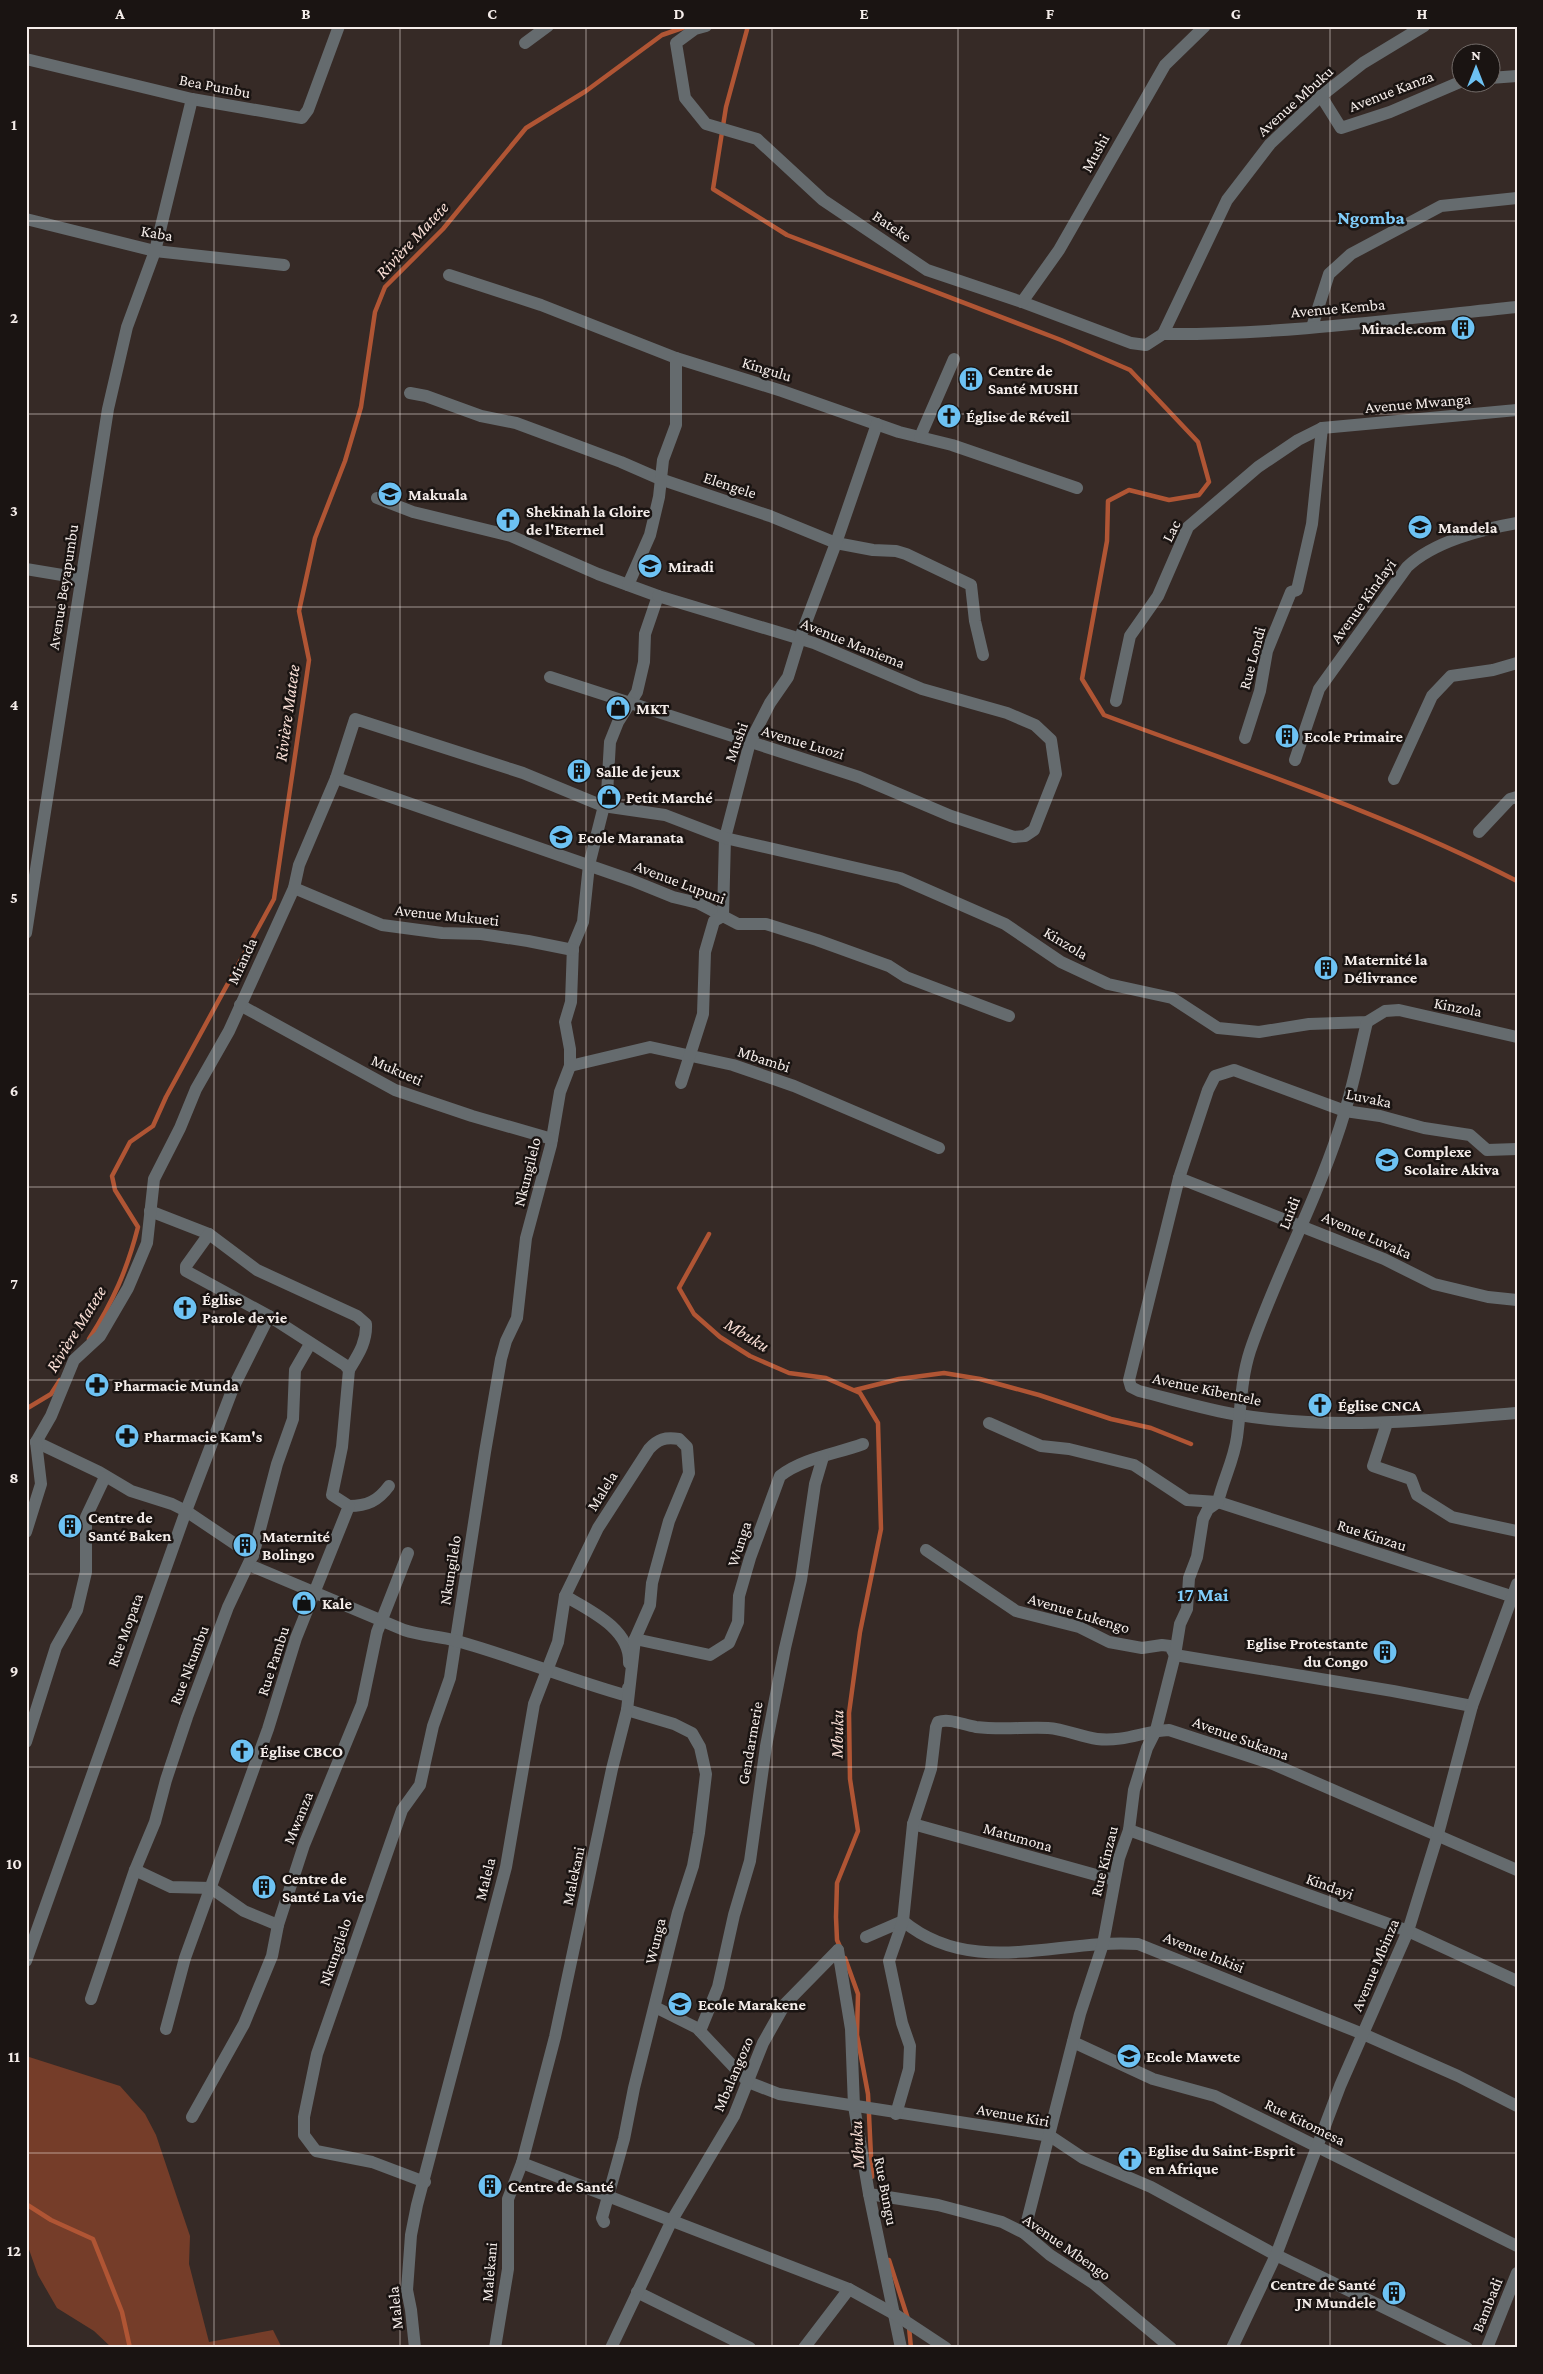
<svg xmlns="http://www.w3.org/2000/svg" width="1543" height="2374" font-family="'Crimson Pro',serif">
<rect width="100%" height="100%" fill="#362a26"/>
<polygon fill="#753d29" points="26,2056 120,2086 145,2114 156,2135 190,2236 189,2264 209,2342 273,2330 282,2348 112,2348 94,2331 57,2308 38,2275 26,2241"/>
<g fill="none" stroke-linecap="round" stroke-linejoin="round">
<g stroke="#b05534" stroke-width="4.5">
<path d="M 748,26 L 726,107 L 713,189 L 787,235 L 1061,340 L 1130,370 L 1198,442 L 1209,482 L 1199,495 L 1169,500 L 1129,490 L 1108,501 L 1107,541 L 1082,679 L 1104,715 C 1243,767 1385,813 1517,881"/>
<polyline points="709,1234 679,1288 694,1314 720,1337 750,1356 789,1373 826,1378 860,1393 878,1423 881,1529 860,1632 849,1713 850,1779 858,1831 837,1883 836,1917 837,1940 841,1949"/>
<path d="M 89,1339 C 113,1302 127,1270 138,1227 L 115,1190 L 112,1176 L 130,1142 L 153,1126 L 166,1097 L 274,899 L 309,660 L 299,611 L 315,538 L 345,461 L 361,407 L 375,312 L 385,287 L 443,229 L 526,128 L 586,91 L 662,35 L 688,26"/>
<polyline points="855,1390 899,1379 944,1373 980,1379 1039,1395 1111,1419 1151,1428 1191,1444"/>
<polyline points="26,1409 51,1394 60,1380"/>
<polyline points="845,1958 858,1994 857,2035 868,2094 872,2177"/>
<polyline points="26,2204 51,2220 93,2239 122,2312 130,2348"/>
<polyline points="889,2260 908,2319"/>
<polyline points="909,2327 911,2348"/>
</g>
<g stroke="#656b6e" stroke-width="12">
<polyline points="706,26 695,29 676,43 685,98 706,124 757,139 823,200 927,270 1022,302 1131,343 1146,345 1163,334"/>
<polyline points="525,43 548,26"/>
<polyline points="26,59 192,99 302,118 308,110 339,26"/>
<polyline points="1490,78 1517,76"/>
<polyline points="1321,96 1341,128 1390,112 1460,82"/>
<polyline points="26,219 155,251 284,265"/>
<polyline points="449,275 541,305 676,358 782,391 899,432 952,445 1077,488"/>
<polyline points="1022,302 1059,250 1165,65 1205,26"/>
<polyline points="1312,327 1329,274 1351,254 1441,206 1517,198"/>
<polyline points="1163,334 1227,200 1270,144 1321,96 1363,63 1424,26"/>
<path d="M 1163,334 C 1281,335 1399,319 1517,307"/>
<polyline points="410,393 426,396 481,416 516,423 543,433 621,462 660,479 770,516 836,543 873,550 896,551 906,554 971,585 975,621 983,655"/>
<polyline points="920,437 954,359"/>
<polyline points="377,498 413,512 511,536 598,574 658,596 645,634 644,662 637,692 618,722 610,742 607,794 589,865 583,922 573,946 571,1002 565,1022 570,1049 570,1066 560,1092 551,1145 526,1238 517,1318 506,1341 501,1359 485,1452 450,1678 433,1726 420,1785 402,1810 317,2054 304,2117 304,2135 316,2151 372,2162 425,2182"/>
<polyline points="26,569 80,578"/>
<polyline points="628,585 650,535 659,497 663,460 676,425 676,358"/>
<polyline points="550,677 859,777 951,816 1014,837 1025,836 1034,830 1056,774 1051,740 1035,725 1007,713 922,689 814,643 658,596"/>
<polyline points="1116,701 1130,636 1158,596 1188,527 1258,467 1298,440 1322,428 1517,410"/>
<polyline points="1245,738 1260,691 1267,651 1291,592 1297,590 1312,524 1322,428"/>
<path d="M 1295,760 L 1319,689 L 1407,567 C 1433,542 1482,529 1517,523"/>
<polyline points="336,778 631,880 673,897 698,903 738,924 766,924 817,940 889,966 906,977 1009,1016"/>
<polyline points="1394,779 1432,696 1451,676 1493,670 1517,663"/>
<polyline points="1479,832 1510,799 1517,797"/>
<polyline points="294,888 382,925 442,933 481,934 528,941 573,950"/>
<polyline points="26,933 108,409 127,327 155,251 192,99"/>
<polyline points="240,1005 395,1090 472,1116 552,1139"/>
<polyline points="570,1066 650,1047 733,1065 794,1086 939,1148"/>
<polyline points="681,1083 703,1014 705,952 714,921 723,916 725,838 750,742 770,703 788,677 800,638 836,543 877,424"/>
<path d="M 1517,1149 L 1487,1150 L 1470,1135 L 1424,1128 L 1380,1116 L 1345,1111 L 1234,1070 L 1215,1076 L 1208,1090 L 1179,1178 L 1129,1380 L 1131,1387 L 1139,1391 C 1172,1399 1206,1410 1239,1415 C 1331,1430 1425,1421 1517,1413"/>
<polyline points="1179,1178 1384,1259 1434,1284 1488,1297 1517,1300"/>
<path d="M 150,1211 L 209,1234 L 257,1270 L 357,1316 L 366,1324 C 367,1342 358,1355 349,1370"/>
<polyline points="989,1423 1041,1446 1069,1449 1134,1465 1187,1500 1218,1502 1517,1598"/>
<polyline points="1387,1423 1373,1466 1411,1479 1417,1495 1452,1517 1517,1531"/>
<polyline points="36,1442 51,1416 74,1360 100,1336 128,1288 147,1243 154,1179 180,1128 196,1089 229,1031 294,888 299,865 336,778 355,719 523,773 603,806 665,815 725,838 900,878 1005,924 1061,962 1108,984 1172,998 1218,1028 1259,1032 1309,1024 1367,1022 1385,1011 1399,1010 1517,1037"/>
<polyline points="36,1442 99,1472 131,1491 172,1504 186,1511 253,1556"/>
<path d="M 349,1506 C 367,1506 378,1501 389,1486"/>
<polyline points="26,1532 41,1484 36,1442"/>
<polyline points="926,1550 1016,1611 1079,1627 1109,1642 1142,1648 1162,1645 1170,1646 1175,1655 1393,1691 1472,1706"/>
<path d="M 249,1565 L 404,1630 C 422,1636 439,1636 457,1641 C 515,1657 570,1680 628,1696 L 628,1688"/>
<path d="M 565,1596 C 589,1610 631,1629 629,1663"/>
<path d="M 635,1639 L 710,1655 L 729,1643 L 738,1622 L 739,1596 L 750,1558 L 780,1476 C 803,1458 836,1454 863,1444"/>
<polyline points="26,1742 56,1647 77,1610 86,1572 86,1517 105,1477"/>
<polyline points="913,1824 1114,1880"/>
<polyline points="1129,1830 1408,1931 1517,1981"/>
<polyline points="135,1870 171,1887 211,1888 244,1911 278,1925"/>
<path d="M 866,1937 L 903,1921 C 973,1979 1059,1938 1138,1944 L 1363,2034 L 1458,2076 L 1517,2106"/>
<polyline points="838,1950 851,2029 854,2106 869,2194 901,2348"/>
<polyline points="26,1961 186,1511 233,1388 269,1316"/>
<polyline points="91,1999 135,1870 155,1822 166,1780 187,1717 228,1607 254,1552 277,1464 293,1419 295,1370 310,1344"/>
<polyline points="655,2007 697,2028 748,2082 779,2094 1050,2136 1083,2158 1151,2187 1276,2255 1467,2348"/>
<polyline points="166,2029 185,1958 268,1729 296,1638 349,1506 332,1495 342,1447 349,1370 345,1365 269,1316 186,1271 186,1266 209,1234"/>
<polyline points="700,2031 718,1987 734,1915 750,1861 766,1746 785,1648 801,1580 815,1484 823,1457"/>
<polyline points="1073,2042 1153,2079 1215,2096 1517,2246"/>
<path d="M 896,2114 L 909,2069 L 910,2046 L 902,2023 L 889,1961 L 903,1921 L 913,1824 L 931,1769 L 936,1727 L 938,1722 C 950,1718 963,1725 976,1727 C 1000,1730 1024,1727 1048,1728 C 1065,1729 1081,1737 1097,1739 C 1126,1742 1143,1731 1169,1730 L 1273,1764 L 1517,1870"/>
<polyline points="192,2117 244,2024 272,1956 278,1925 304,1845 362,1704 377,1632 408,1553"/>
<polyline points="522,2163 849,2289 896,2315 946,2348"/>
<polyline points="869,2194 938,2205 1002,2222 1024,2233 1050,2255 1093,2283 1171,2348"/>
<polyline points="604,2222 602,2218 624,2139 634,2088 678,1912 693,1866 699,1833 706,1774 700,1747 692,1733 674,1724 627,1710"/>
<path d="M 1024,2233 L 1080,2014 L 1103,1944 L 1119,1858 L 1129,1830 L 1134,1790 L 1147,1748 L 1156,1730 L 1175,1655 L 1180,1624 L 1187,1609 L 1189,1578 L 1197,1557 L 1203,1519 L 1208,1509 L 1218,1502 C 1223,1480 1234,1460 1237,1437 C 1241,1407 1241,1379 1250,1351 C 1278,1269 1321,1193 1345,1111 C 1354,1082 1360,1051 1367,1022"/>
<polyline points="637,2292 750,2348"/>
<path d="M 415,2348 L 411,2310 L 407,2290 L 411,2235 L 417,2205 L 506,1867 L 534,1704 L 558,1642 L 565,1596 L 598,1528 L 649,1449 C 658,1439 665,1437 679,1439 L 687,1447 L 689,1473 L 669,1521 L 652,1583 L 650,1605 L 635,1639 L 627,1710 L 612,1769 L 555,2037 L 522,2163 L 508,2199 L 508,2269 L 495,2348"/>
<polyline points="611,2348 672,2220 734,2116 763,2043 785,2004 838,1950"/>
<polyline points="804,2348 849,2289"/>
<polyline points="1232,2348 1276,2255 1340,2086 1408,1931 1438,1834 1472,1706 1517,1584"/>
<polyline points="1487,2348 1517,2273"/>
</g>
</g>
<path fill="none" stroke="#f5edea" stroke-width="1" stroke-opacity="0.55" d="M 214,26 L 214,2348M 400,26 L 400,2348M 586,26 L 586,2348M 772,26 L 772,2348M 958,26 L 958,2348M 1144,26 L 1144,2348M 1330,26 L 1330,2348M 26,221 L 1517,221M 26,414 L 1517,414M 26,607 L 1517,607M 26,800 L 1517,800M 26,994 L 1517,994M 26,1187 L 1517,1187M 26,1380 L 1517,1380M 26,1574 L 1517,1574M 26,1767 L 1517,1767M 26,1960 L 1517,1960M 26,2153 L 1517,2153"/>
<defs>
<symbol id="building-disc" viewBox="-11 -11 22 22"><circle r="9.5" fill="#6dc2f3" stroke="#1a1412"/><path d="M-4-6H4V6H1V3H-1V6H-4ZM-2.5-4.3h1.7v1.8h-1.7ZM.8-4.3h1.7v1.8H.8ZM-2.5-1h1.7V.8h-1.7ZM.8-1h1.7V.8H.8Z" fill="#111"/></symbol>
<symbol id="church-disc" viewBox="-11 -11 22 22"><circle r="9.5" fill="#6dc2f3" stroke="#1a1412"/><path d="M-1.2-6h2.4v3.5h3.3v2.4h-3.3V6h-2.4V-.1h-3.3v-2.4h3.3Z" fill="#111"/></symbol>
<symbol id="school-disc" viewBox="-11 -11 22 22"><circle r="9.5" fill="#6dc2f3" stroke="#1a1412"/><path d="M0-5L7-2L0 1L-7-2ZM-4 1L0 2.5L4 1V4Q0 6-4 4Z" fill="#111"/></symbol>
<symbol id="shop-disc" viewBox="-11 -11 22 22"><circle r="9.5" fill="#6dc2f3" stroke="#1a1412"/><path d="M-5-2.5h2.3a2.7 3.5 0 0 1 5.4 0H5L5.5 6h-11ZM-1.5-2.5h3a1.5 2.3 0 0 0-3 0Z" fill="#111"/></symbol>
<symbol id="pharmacy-disc" viewBox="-11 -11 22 22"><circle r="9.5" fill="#6dc2f3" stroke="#1a1412"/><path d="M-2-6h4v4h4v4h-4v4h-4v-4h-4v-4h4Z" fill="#111"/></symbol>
</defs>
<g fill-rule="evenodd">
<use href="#building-disc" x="1449" y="314" width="28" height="28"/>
<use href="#building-disc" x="957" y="365" width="28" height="28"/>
<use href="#church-disc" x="935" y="402" width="28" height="28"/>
<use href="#school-disc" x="376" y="480" width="28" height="28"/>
<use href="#church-disc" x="494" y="506" width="28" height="28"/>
<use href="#school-disc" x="1406" y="513" width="28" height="28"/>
<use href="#school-disc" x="636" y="552" width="28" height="28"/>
<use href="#shop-disc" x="604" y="694" width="28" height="28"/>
<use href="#building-disc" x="1273" y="722" width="28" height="28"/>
<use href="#building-disc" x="565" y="757" width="28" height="28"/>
<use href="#shop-disc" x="595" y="783" width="28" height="28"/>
<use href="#school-disc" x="547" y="823" width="28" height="28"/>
<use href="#building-disc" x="1312" y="954" width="28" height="28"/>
<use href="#school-disc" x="1373" y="1146" width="28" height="28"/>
<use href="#church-disc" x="171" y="1294" width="28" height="28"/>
<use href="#pharmacy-disc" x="83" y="1371" width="28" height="28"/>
<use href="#church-disc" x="1306" y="1391" width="28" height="28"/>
<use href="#pharmacy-disc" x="113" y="1422" width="28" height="28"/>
<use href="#building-disc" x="56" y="1512" width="28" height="28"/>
<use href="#building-disc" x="231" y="1531" width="28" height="28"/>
<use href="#shop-disc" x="290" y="1589" width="28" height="28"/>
<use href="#building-disc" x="1371" y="1638" width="28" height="28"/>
<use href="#church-disc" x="228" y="1737" width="28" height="28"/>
<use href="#building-disc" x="250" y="1873" width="28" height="28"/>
<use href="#school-disc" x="666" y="1990" width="28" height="28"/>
<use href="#school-disc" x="1115" y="2042" width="28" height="28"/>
<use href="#church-disc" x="1116" y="2145" width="28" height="28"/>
<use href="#building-disc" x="476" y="2172" width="28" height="28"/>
<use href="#building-disc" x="1380" y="2279" width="28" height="28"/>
</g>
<g text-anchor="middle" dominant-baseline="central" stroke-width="5" stroke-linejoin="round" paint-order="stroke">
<g font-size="16" fill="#f5edea" stroke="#1a1412">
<text transform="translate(215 86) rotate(11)">Bea Pumbu</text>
<text transform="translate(1391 91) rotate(-21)">Avenue Kanza</text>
<text transform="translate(1295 101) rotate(-42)">Avenue Mbuku</text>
<text transform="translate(1095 153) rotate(-61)">Mushi</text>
<text transform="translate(892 226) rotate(34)">Bateke</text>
<text transform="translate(157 233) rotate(10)">Kaba</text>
<text transform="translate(1338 308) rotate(-5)">Avenue Kemba</text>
<text transform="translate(767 369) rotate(17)">Kingulu</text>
<text transform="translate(1418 403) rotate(-5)">Avenue Mwanga</text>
<text transform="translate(730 485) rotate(18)">Elengele</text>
<text transform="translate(1171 531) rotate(-63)">Lac</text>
<text transform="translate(63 587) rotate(-81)">Avenue Beyapumbu</text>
<text transform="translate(1363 601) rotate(-54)">Avenue Kindayi</text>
<text transform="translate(853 643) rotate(22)">Avenue Maniema</text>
<text transform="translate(1252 658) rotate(-75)">Rue Londi</text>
<text transform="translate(736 742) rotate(-70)">Mushi</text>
<text transform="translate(803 742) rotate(17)">Avenue Luozi</text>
<text transform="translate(680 882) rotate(21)">Avenue Lupuni</text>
<text transform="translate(447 915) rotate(6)">Avenue Mukueti</text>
<text transform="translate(1066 943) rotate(31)">Kinzola</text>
<text transform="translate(242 961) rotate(-65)">Mianda</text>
<text transform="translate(1458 1007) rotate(11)">Kinzola</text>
<text transform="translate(764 1059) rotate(18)">Mbambi</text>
<text transform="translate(397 1070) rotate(24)">Mukueti</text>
<text transform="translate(1369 1098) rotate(12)">Luvaka</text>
<text transform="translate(527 1172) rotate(-76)">Nkungilelo</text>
<text transform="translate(1289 1213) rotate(-68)">Luidi</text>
<text transform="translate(1367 1235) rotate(24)">Avenue Luvaka</text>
<text transform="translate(1207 1389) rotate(12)">Avenue Kibentele</text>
<text transform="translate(602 1491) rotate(-58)">Malela</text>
<text transform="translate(1372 1535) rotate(18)">Rue Kinzau</text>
<text transform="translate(739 1544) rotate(-72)">Wunga</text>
<text transform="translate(450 1570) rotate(-81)">Nkungilelo</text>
<text transform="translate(1079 1613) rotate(17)">Avenue Lukengo</text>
<text transform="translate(125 1630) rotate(-70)">Rue Mopata</text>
<text transform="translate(273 1661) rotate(-72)">Rue Pambu</text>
<text transform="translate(189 1665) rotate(-69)">Rue Nkumbu</text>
<text transform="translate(1241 1738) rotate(20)">Avenue Sukama</text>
<text transform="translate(750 1743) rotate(-80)">Gendarmerie</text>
<text transform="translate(298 1818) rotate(-68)">Mwanza</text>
<text transform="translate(1018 1837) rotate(16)">Matumona</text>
<text transform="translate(1104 1861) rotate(-76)">Rue Kinzau</text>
<text transform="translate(573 1876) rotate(-78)">Malekani</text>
<text transform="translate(485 1879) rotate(-76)">Malela</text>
<text transform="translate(1330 1886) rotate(20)">Kindayi</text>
<text transform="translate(655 1941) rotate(-77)">Wunga</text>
<text transform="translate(335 1952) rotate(-71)">Nkungilelo</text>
<text transform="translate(1204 1952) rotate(22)">Avenue Inkisi</text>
<text transform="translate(1375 1965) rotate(-67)">Avenue Mbinza</text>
<text transform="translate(733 2074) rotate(-67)">Mbalangozo</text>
<text transform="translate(1013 2115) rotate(10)">Avenue Kiri</text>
<text transform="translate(1305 2122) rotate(26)">Rue Kitomesa</text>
<text transform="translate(886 2191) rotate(79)">Rue Bungu</text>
<text transform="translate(1067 2247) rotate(35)">Avenue Mbengo</text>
<text transform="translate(489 2272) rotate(-85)">Malekani</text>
<text transform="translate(1487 2305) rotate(-68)">Bambadi</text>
<text transform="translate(395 2308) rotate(-96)">Malela</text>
</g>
<g font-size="16" font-weight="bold" fill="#f5edea" stroke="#1a1412" text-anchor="start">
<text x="1446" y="328" text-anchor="end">Miracle.com</text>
<text x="988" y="370">Centre de<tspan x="988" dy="18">Santé MUSHI</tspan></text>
<text x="966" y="416">Église de Réveil</text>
<text x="408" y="494">Makuala</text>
<text x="526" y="511">Shekinah la Gloire<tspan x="526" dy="18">de l'Eternel</tspan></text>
<text x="1438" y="527">Mandela</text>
<text x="668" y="566">Miradi</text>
<text x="636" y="708">MKT</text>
<text x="1304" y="736">Ecole Primaire</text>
<text x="596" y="771">Salle de jeux</text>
<text x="626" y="797">Petit Marché</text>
<text x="578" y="837">Ecole Maranata</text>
<text x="1344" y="959">Maternité la<tspan x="1344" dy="18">Délivrance</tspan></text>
<text x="1404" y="1151">Complexe<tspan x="1404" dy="18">Scolaire Akiva</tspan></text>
<text x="202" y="1299">Église<tspan x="202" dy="18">Parole de vie</tspan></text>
<text x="114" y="1385">Pharmacie Munda</text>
<text x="1338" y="1405">Église CNCA</text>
<text x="144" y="1436">Pharmacie Kam's</text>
<text x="88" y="1517">Centre de<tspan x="88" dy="18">Santé Baken</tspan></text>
<text x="262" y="1536">Maternité<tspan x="262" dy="18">Bolingo</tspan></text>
<text x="322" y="1603">Kale</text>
<text x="1368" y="1643" text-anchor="end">Eglise Protestante<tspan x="1368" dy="18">du Congo</tspan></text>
<text x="260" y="1751">Église CBCO</text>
<text x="282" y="1878">Centre de<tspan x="282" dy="18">Santé La Vie</tspan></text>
<text x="698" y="2004">Ecole Marakene</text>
<text x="1146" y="2056">Ecole Mawete</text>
<text x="1148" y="2150">Eglise du Saint-Esprit<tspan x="1148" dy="18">en Afrique</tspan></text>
<text x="508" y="2186">Centre de Santé</text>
<text x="1376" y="2284" text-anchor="end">Centre de Santé<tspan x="1376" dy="18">JN Mundele</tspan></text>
</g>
<g font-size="18" font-style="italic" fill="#f8ded5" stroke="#1a1412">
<text transform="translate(412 240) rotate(-47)">Rivière Matete</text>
<text transform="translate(287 713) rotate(-82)">Rivière Matete</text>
<text transform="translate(76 1329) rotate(-58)">Rivière Matete</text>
<text transform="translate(747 1335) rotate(31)">Mbuku</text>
<text transform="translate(837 1734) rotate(-89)">Mbuku</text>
<text transform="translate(857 2145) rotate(-93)">Mbuku</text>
</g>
<g font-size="19" font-weight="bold" fill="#80cdfb" stroke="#1a1412">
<text x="1371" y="217">Ngomba</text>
<text x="1203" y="1594">17 Mai</text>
</g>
</g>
<rect width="1543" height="2374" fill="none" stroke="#1a1412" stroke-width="55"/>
<g transform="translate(1476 68)"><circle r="24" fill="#1a1412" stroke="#726b68"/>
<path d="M0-4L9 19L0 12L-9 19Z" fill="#6dc2f3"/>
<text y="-8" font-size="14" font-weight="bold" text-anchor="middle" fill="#f5edea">N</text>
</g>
<rect x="28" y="28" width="1488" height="2318" fill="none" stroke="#f5edea" stroke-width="2"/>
<g font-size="16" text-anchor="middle" font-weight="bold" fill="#f5edea">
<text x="120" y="19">A</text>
<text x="306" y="19">B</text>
<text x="492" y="19">C</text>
<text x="679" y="19">D</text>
<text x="864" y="19">E</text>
<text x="1050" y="19">F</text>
<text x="1236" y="19">G</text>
<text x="1422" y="19">H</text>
<text x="14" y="130">1</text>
<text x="14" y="323">2</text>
<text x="14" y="516">3</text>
<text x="14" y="710">4</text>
<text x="14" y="903">5</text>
<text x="14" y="1096">6</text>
<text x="14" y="1289">7</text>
<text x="14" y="1483">8</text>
<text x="14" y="1676">9</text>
<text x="14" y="1869">10</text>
<text x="14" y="2062">11</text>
<text x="14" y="2256">12</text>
</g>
</svg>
